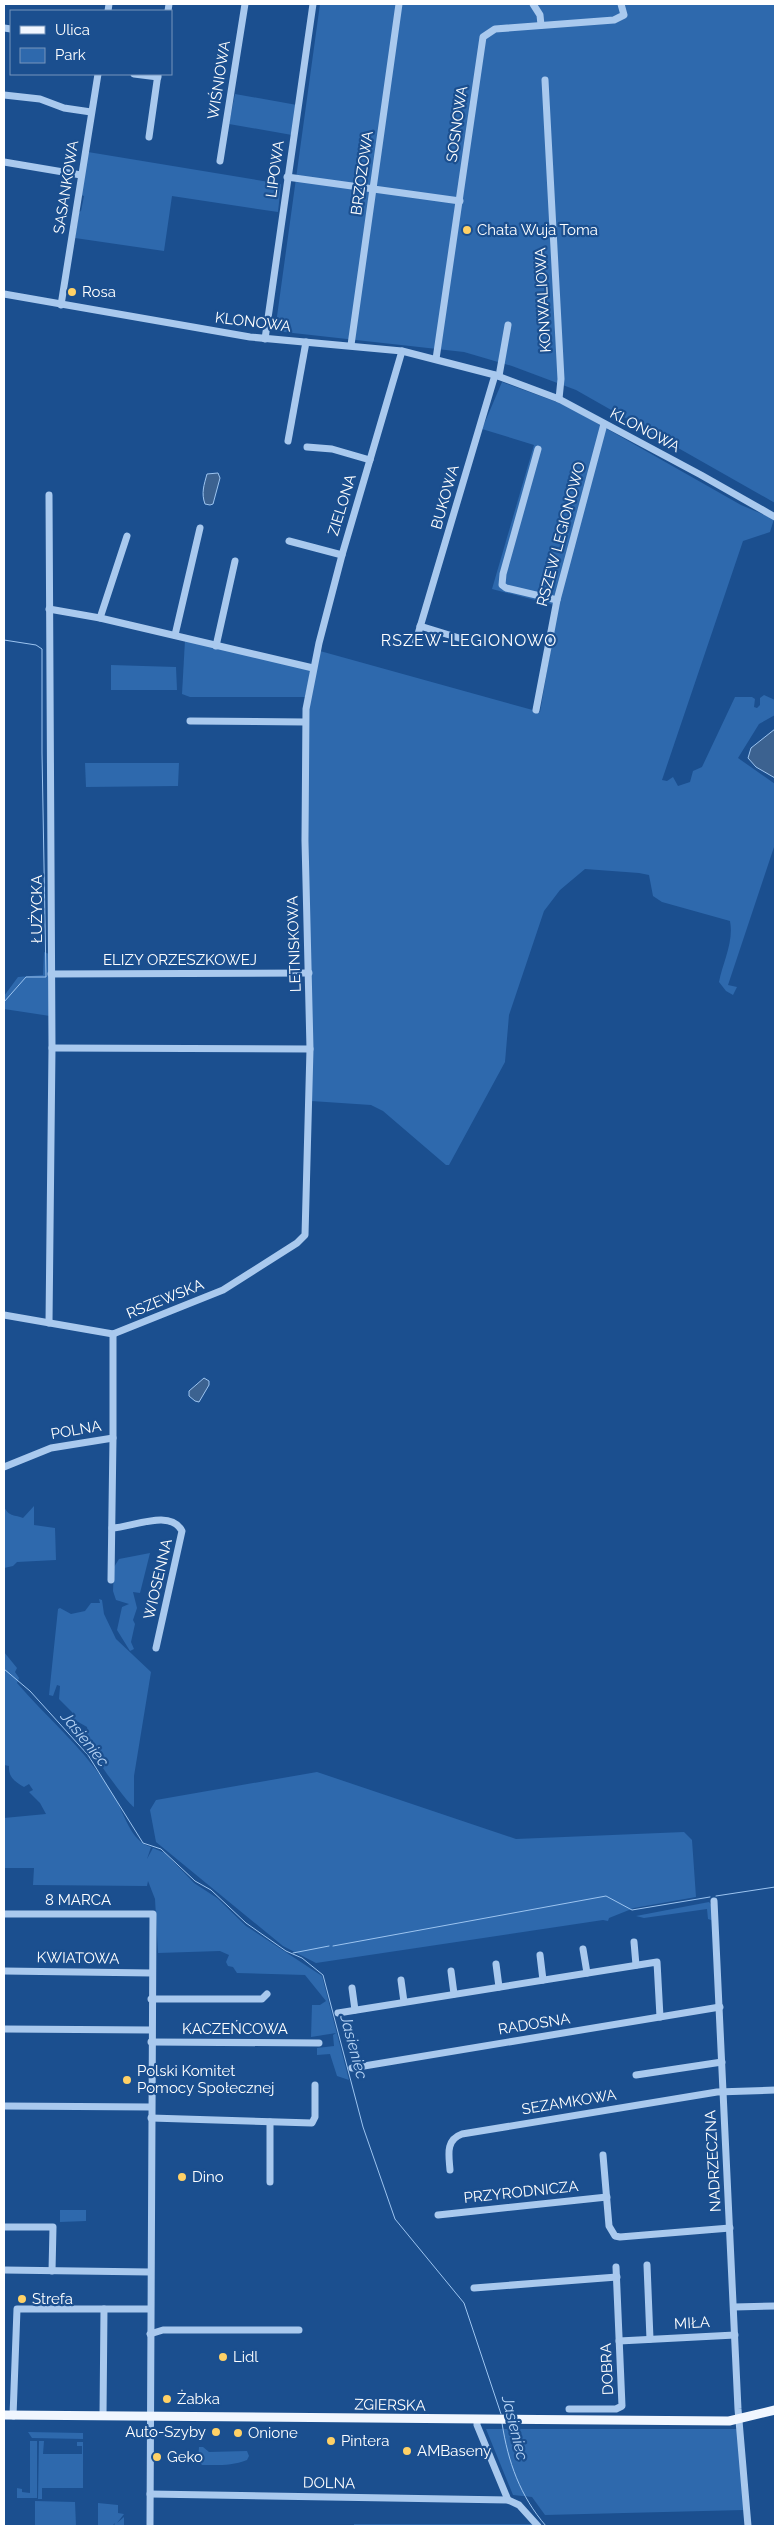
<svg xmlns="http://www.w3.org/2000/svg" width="779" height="2530" font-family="Raleway,sans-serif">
<rect width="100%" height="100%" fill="#1b4f8f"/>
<g fill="#2e69ad">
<polygon points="320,4 775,4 775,503 576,390 512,366 464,352 275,331"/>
<polygon points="235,94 297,105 292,135 229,124"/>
<polygon points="88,152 281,184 278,212 172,196 164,251 75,238 79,212 81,211 84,196 81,195"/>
<path d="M 502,382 L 565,405 L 741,505 L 774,519 L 770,532 L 743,541 L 662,780 L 667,781 L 673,777 L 678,786 L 690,782 L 693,771 L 702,767 L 735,697 L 752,697 L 755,699 L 754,707 L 757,708 L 760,705 L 760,698 L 764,695 L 775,700 L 775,715 L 759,724 L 738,758 L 775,784 L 775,844 L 728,985 L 737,987 L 733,995 L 726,991 L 719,982 C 723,962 734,942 730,921 L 662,902 L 653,896 L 649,875 L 639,873 L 585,869 L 560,890 L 544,911 L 509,1015 L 505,1062 L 449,1165 L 446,1165 L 383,1111 L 371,1105 L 311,1101 L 307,714 L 320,651 L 540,712 L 558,606 L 492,589 L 534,445 L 482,429 Z"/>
<polygon points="185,640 311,669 305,697 190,697 182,694"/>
<polygon points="111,665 176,667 177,690 111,690"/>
<polygon points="85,763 179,763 178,786 86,787"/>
<polygon points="44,952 49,954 50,1016 4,1009 4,996 18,977 43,975"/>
<path d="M 34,1506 L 34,1525 L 55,1528 L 56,1560 L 17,1562 L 13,1566 L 4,1568 L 4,1507 C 10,1517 12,1514 23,1518 Z"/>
<polygon points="150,1553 140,1593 133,1592 137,1608 133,1620 135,1624 131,1642 134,1649 130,1651 117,1630 122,1607 129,1604 116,1600 113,1591 114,1567 119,1559"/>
<path d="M 99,1599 L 102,1600 L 104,1614 L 116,1639 L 151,1672 L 134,1776 L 134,1807 C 126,1802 90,1751 88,1743 C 86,1738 88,1732 87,1727 L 73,1719 L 72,1712 L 59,1699 L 60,1686 L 57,1685 L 53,1696 L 49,1695 L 58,1609 L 60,1608 L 71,1614 L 85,1611 L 91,1603 L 100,1603 Z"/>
<path d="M 4,1652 L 17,1668 L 15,1672 L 19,1678 L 17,1683 C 50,1721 88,1752 114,1796 C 124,1813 131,1842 151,1847 L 147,1859 L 153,1848 L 165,1853 L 194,1883 L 217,1898 L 246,1926 L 322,1976 L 349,2080 L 337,2076 L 330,2054 L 317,2055 L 317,2048 L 334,2046 L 333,2035 L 336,2033 L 311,2037 L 312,2005 L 320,2005 L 326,2001 L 305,1975 L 237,1973 L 233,1967 L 228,1966 L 226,1962 L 229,1955 L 220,1951 L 158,1953 L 155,1899 L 148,1881 L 147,1886 L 33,1885 L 34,1868 L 4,1868 L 4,1818 L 46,1814 L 40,1803 L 29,1792 L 33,1790 L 29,1784 L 24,1787 C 15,1782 8,1777 9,1766 L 4,1765 Z"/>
<polygon points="317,1772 516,1839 684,1832 692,1840 696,1897 634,1908 609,1918 608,1921 603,1920 316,1963 283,1946 156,1842 150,1810 156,1800"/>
<polygon points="709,1902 714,1908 714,1921 708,1919 707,1909 644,1918 636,1916"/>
<polygon points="60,2210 86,2210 86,2221 60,2222"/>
<polygon points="486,2429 738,2429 744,2510 545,2515 532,2497 513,2495"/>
<polygon points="28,2432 83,2433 83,2439 32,2438"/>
<polygon points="30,2441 37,2441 37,2498 17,2498 17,2488 22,2489 22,2492 30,2493"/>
<polygon points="39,2441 44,2441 43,2454 82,2454 82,2446 77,2446 77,2442 83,2442 83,2488 42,2488 42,2499 38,2499"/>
<path d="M 199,2447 L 203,2447 L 209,2452 L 247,2451 L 249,2456 L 247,2460 C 232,2466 218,2465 202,2465 L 198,2460 Z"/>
<polygon points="35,2501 75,2502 76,2526 35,2526"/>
<polygon points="98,2503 118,2505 118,2513 124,2514 117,2523 124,2517 124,2526 114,2526 115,2523 112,2526 98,2526"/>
<polygon points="354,2524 532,2524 534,2526 354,2526"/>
</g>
<g fill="#3c6290" stroke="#9cc4f0">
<path d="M 218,473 L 220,478 L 213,504 L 210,505 L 205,504 C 201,493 204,485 207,474 Z"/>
<polygon points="775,729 775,778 756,767 748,758 751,748"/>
<polygon points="204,1378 209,1381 209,1385 199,1402 195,1401 189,1396 189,1391"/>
</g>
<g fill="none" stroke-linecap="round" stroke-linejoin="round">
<g stroke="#9cc4f0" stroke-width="1">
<polyline points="4,640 36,645 42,649 42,753 46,977 26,977 4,1002"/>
<polyline points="4,1669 30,1691 88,1755 143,1843 161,1849 195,1881 211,1890 246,1923 286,1951 302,1958 323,1975 363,2127 395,2219 464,2303 501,2414"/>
<polyline points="716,1896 775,1887"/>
<polyline points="333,1946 606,1896 632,1910 710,1897"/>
<polyline points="293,1953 329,1946"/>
<path d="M 502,2423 C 508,2462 520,2496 546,2526"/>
</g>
<g stroke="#a9c9ee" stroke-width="7">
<polyline points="533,4 540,15 541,25"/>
<polyline points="108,11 109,4"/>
<polyline points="168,11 169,4"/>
<polyline points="4,28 11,29"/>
<polyline points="134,74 158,77"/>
<polyline points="545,80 561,379 559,399"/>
<polyline points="4,95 40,99 64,108 91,112"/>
<polyline points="149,137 158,74"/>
<polyline points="220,161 245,4"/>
<polyline points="4,162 81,175"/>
<polyline points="287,177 460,201"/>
<polyline points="4,294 250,337 402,351 495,375 559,399 701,475 775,517"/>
<polyline points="61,305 98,74"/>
<polyline points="265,339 313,4"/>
<polyline points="351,345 399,4"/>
<polyline points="436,359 483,37 495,29 614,20 624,15 621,4"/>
<polyline points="499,376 508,325"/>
<polyline points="288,441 306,342"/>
<polyline points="307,447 332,449 370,460"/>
<polyline points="538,449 503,574 502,585 506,588 557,600"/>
<polyline points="49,495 52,1048 49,1323"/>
<polyline points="289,541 342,555"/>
<polyline points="49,609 100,618 313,668"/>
<polyline points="100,618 127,536"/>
<polyline points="420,626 459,638"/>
<polyline points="175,635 200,528"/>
<polyline points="415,644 495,375"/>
<polyline points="216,646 235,561"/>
<polyline points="536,710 557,600 604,424"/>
<polyline points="190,721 305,722"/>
<polyline points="51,974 309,973"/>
<polyline points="52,1048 310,1049"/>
<polyline points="4,1315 113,1334 223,1290 297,1243 305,1235 310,1049 305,841 306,709 319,643 342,555 402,351"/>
<polyline points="4,1467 51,1448 113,1438 113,1334"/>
<path d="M 112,1528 C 131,1528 170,1508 182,1531 L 156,1648"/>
<polyline points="111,1580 113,1438"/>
<polyline points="714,1901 738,2409 748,2526"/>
<polyline points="4,1914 153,1914 150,2526"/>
<polyline points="634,1942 636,1965"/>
<polyline points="583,1949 587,1973"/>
<polyline points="540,1955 543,1980"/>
<polyline points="496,1964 499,1987"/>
<polyline points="4,1971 152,1973"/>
<polyline points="451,1971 454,1994"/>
<polyline points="401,1980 404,2002"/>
<polyline points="352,1988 355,2010"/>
<polyline points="151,1999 262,1999 267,1994"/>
<polyline points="338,2013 657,1962 660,2017"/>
<polyline points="4,2029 151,2030"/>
<polyline points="151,2042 319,2043"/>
<polyline points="352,2068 720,2007"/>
<polyline points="636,2075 722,2062"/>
<polyline points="4,2106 151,2107"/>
<polyline points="151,2118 312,2123 315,2117 315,2085"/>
<polyline points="270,2122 270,2182"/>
<polyline points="603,2155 609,2226 615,2236 620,2237 730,2228"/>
<path d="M 450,2170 C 449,2156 445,2140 462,2134 L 717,2092 L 775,2090"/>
<polyline points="438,2215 607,2197"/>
<polyline points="4,2227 53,2227 52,2271"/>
<polyline points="647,2265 650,2339"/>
<polyline points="4,2270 150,2272"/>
<polyline points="474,2288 617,2277"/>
<polyline points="734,2307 775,2306"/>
<polyline points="150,2334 163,2330 299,2330"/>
<polyline points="619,2341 735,2335"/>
<polyline points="569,2409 616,2409 622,2406 616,2267"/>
<polyline points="13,2416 17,2309 150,2309"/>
<polyline points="103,2416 104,2309"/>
<polyline points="477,2420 477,2425 508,2500 519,2505 538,2526"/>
<polyline points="150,2494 508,2500"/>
</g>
<polyline stroke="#f0f6ff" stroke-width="9" points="4,2415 729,2421 775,2410"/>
</g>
<g fill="#ffd166" stroke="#1b4f8f" stroke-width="2">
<circle cx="467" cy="230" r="5"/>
<circle cx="72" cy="292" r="5"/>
<circle cx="127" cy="2080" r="5"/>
<circle cx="182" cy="2177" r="5"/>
<circle cx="22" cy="2299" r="5"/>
<circle cx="223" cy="2357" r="5"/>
<circle cx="167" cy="2399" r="5"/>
<circle cx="216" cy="2432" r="5"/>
<circle cx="238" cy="2433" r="5"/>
<circle cx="331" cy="2441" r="5"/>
<circle cx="407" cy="2451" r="5"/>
<circle cx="157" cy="2457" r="5"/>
</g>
<g text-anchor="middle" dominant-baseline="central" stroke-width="4.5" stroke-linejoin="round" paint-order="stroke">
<g font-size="15" fill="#fff" stroke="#1b4f8f">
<text transform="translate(219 80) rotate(-81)">WIŚNIOWA</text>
<text transform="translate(457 124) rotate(-82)">SOSNOWA</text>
<text transform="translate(275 169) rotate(-82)">LIPOWA</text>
<text transform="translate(362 173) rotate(-82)">BRZOZOWA</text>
<text transform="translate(66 187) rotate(-81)">SASANKOWA</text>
<text transform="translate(543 300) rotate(-93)">KONWALIOWA</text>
<text transform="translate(253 322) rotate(7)">KLONOWA</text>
<text transform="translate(645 430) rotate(28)">KLONOWA</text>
<text transform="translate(445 497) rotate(-74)">BUKOWA</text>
<text transform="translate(342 505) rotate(-73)">ZIELONA</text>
<text transform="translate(561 534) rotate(-75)">RSZEW LEGIONOWO</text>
<text transform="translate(37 909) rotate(-90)">ŁUŻYCKA</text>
<text transform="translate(294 944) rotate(-92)">LETNISKOWA</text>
<text x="180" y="960">ELIZY ORZESZKOWEJ</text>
<text transform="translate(165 1299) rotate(-22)">RSZEWSKA</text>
<text transform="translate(76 1430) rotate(-10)">POLNA</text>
<text transform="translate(158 1579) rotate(-77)">WIOSENNA</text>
<text x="78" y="1900">8 MARCA</text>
<text transform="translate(78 1958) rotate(1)">KWIATOWA</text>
<text transform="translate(534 2024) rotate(-9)">RADOSNA</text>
<text x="235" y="2029">KACZEŃCOWA</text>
<text transform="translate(569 2102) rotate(-9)">SEZAMKOWA</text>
<text transform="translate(713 2161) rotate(-93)">NADRZECZNA</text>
<text transform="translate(521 2192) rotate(-6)">PRZYRODNICZA</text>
<text transform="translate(692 2323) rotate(-3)">MIŁA</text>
<text transform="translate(607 2369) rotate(-93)">DOBRA</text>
<text transform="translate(390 2405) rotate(1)">ZGIERSKA</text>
<text transform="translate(329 2483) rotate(1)">DOLNA</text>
</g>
<g font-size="15" fill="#fff" stroke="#1b4f8f" text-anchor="start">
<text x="477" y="230">Chata Wuja Toma</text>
<text x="82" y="292">Rosa</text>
<text x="137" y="2071">Polski Komitet<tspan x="137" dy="17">Pomocy Społecznej</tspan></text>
<text x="192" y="2177">Dino</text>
<text x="32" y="2299">Strefa</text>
<text x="233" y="2357">Lidl</text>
<text x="177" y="2399">Żabka</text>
<text x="206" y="2432" text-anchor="end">Auto-Szyby</text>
<text x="248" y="2433">Onione</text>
<text x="341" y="2441">Pintera</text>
<text x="417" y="2451">AMBaseny</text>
<text x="167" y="2457">Geko</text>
</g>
<g font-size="16" letter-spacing="1" fill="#fff" stroke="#1b4f8f">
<text x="469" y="640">RSZEW-LEGIONOWO</text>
</g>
<g font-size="16" font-style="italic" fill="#b5d3f5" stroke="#1b4f8f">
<text transform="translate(85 1739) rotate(51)">Jasieniec</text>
<text transform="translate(354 2047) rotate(75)">Jasieniec</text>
<text transform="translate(515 2428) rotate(76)">Jasieniec</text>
</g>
</g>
<rect width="779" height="2530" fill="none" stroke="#ffffff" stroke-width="10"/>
<rect x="10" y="10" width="162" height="65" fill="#1b4f8f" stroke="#7695bc"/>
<rect x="20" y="26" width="25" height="8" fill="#f0f6ff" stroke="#7695bc"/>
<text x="55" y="35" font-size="15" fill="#ffffff">Ulica</text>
<rect x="20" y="48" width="25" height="15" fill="#2e69ad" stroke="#7695bc"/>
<text x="55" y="60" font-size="15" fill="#ffffff">Park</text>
</svg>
